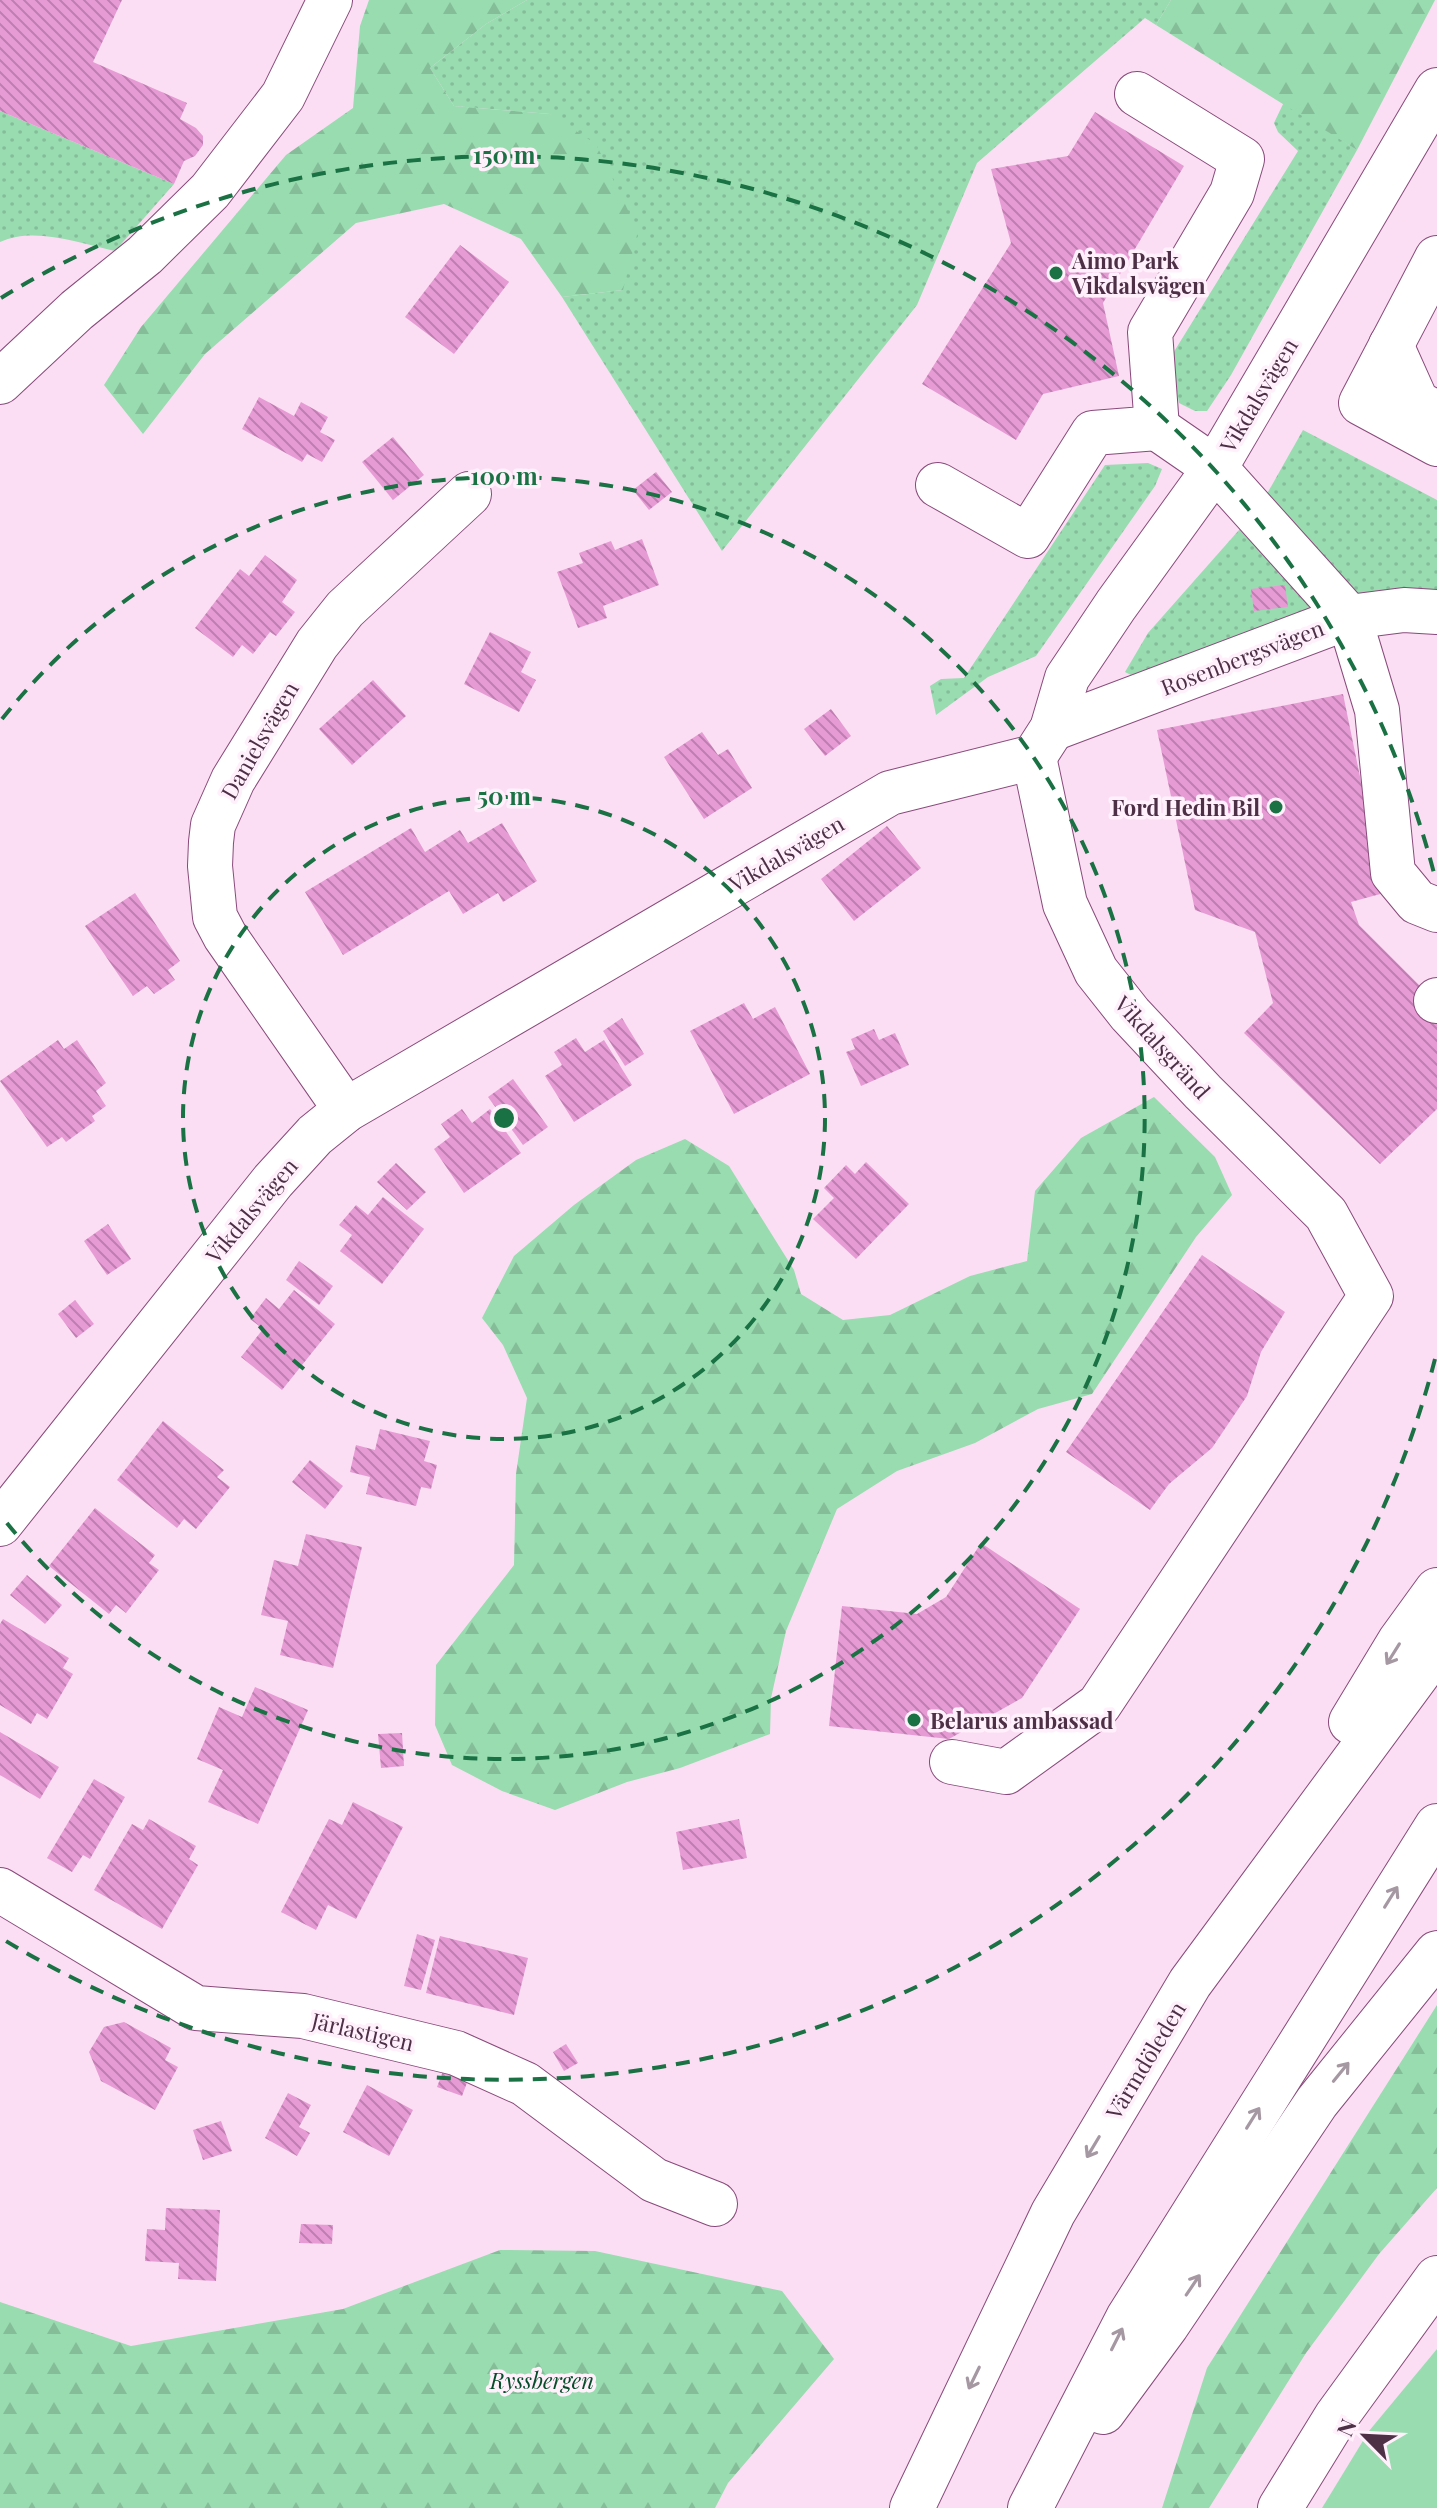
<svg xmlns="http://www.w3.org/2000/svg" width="1437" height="2508" font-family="'Playfair Display',serif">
<defs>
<pattern id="grass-dots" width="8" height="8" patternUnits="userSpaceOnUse" patternTransform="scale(2)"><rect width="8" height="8" fill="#98dcb0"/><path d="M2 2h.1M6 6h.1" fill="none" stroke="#85bd99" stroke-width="1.8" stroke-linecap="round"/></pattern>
<pattern id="forest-firs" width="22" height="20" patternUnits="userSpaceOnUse" patternTransform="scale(2)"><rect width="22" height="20" fill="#98dcb0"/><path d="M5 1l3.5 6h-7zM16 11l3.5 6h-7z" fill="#85bd99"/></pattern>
<pattern id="building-back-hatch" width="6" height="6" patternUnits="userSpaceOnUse" patternTransform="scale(2)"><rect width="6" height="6" fill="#e79bd5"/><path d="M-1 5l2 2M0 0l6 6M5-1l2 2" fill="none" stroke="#bd7faf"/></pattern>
</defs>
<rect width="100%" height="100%" fill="#fbdef3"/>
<g fill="url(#grass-dots)">
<polygon points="527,0 1171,0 1156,25 1145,18 977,163 917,305 722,551 562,297 623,290 550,114 454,106 430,68 486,24"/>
<polygon points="1284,102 1357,150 1231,375 1207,411 1195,411 1179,403 1174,374 1167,363 1298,151 1278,132 1274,123"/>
<path d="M 0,111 L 174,184 L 115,251 C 80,243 34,226 0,242 Z"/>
<polygon points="1303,430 1437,500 1437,594 1351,597 1264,499"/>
<polygon points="1148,463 1162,469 1155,486 1036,656 988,677 936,715 930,686 941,679 964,678 1105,465"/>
<polygon points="1251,525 1319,613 1131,675 1125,672 1148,633 1239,530"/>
</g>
<g fill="url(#forest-firs)">
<polygon points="369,0 527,0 486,24 430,68 454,106 550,114 596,144 638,231 623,290 562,297 521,239 444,204 356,223 205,354 143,434 104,385 141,327 286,155 353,108 360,26"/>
<polygon points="1171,0 1435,0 1357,150 1156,25"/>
<polygon points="1154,1097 1215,1157 1232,1195 1196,1237 1092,1394 1038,1409 975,1443 897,1471 837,1509 786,1631 771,1698 770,1734 680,1768 627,1782 555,1810 502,1791 452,1765 435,1725 436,1665 514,1565 516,1474 527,1398 503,1345 482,1318 514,1256 574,1205 636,1160 685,1139 729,1166 794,1270 801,1294 843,1320 890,1315 970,1276 1027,1261 1035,1191 1081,1138"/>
<polygon points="1437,2005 1437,2188 1379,2254 1306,2353 1209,2508 1162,2508 1207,2368"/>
<polygon points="500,2250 595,2251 782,2291 834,2359 728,2483 715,2508 0,2508 0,2302 131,2346 343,2309"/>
</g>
<polygon fill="#98dcb0" points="1437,2349 1437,2508 1322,2508 1369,2431"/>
<g fill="url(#building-back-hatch)">
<polygon points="0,0 122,0 93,62 187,103 180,119 196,128 203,136 203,145 195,156 184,161 174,184 0,111"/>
<polygon points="1095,112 1184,166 1103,303 1119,376 1043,394 1016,440 922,384 1011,243 991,169 1068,156"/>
<polygon points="460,245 509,282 454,354 405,317"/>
<polygon points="259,397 294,416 301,402 328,417 320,432 335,440 322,462 307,454 302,462 242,429"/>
<polygon points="393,437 424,475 393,500 362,462"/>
<polygon points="656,472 672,492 649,510 633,490"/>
<polygon points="642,539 659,585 603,606 607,618 578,628 557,572 583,563 579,553 611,541 615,550"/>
<polygon points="265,555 297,580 282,602 295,612 276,636 270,632 253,654 242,645 233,657 195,628 240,569 249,576"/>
<polygon points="1285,585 1288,607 1254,611 1251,589"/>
<polygon points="490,632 531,652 521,672 536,680 519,712 464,684"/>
<polygon points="373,680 406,716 352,765 319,729"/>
<polygon points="1343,694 1384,893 1351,902 1359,925 1437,1003 1437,1109 1380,1164 1244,1033 1273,1003 1255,932 1195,910 1157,730"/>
<polygon points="831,709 851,736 825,756 804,729"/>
<polygon points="702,732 718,755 728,749 752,788 704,819 664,757"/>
<polygon points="502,823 537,881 503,902 498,893 463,914 449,891 343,955 305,892 411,828 425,852 460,830 468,843"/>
<polygon points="887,826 921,868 854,921 821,879"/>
<polygon points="135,893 180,961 168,970 175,980 154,994 147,986 133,996 85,926"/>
<polygon points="744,1003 753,1019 775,1007 810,1074 734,1114 690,1031"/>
<polygon points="622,1018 644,1054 625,1066 603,1031"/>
<polygon points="874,1029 879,1040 895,1033 909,1065 861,1086 846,1052 855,1049 851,1039"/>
<polygon points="576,1038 585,1052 604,1040 632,1085 574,1122 545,1076 562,1065 554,1052"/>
<polygon points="58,1040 64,1049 77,1040 106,1083 96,1091 106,1106 92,1116 95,1121 66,1142 62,1137 47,1147 0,1081"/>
<polygon points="513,1079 548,1127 523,1145 488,1097"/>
<polygon points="462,1109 472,1123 490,1109 521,1153 464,1193 434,1149 450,1137 441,1124"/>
<polygon points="866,1162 909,1204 856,1259 813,1219 834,1198 824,1188 846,1165 855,1174"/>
<polygon points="396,1163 426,1192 407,1210 377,1182"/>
<polygon points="383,1197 424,1229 382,1284 340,1251 352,1235 339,1225 356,1205 368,1215"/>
<polygon points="108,1224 131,1259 107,1275 84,1241"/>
<polygon points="1202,1255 1285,1312 1261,1352 1247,1396 1212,1448 1169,1484 1150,1510 1066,1452"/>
<polygon points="299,1261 333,1286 319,1305 286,1280"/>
<polygon points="294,1290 335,1324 282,1390 241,1357 263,1329 250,1319 266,1298 279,1309"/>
<polygon points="75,1300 94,1324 76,1338 58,1314"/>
<polygon points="163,1421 224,1470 217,1477 230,1487 196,1529 184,1519 177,1528 117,1480"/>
<polygon points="380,1429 430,1441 424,1461 437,1465 431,1489 421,1487 416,1506 366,1494 370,1477 350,1472 356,1445 375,1450"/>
<polygon points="310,1460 343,1486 325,1509 292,1482"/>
<polygon points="95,1508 155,1555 149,1563 159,1570 126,1613 116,1605 109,1614 49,1566"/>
<polygon points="306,1534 362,1547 333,1668 280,1655 288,1621 261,1615 274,1560 298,1566"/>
<polygon points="981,1543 1080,1609 1022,1698 949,1739 829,1726 842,1606 917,1614 946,1597"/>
<polygon points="27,1575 62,1605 45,1624 10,1595"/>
<polygon points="3,1619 69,1658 63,1668 73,1674 47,1719 37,1713 31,1724 0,1705 0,1624"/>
<polygon points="255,1687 308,1710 258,1824 208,1802 223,1770 197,1759 219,1707 242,1717"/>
<polygon points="0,1732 59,1767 40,1799 0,1775"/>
<polygon points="402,1733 404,1766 381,1768 378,1734"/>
<polygon points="94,1779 125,1797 90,1859 83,1855 72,1872 47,1858"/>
<polygon points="353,1802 403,1827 356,1919 328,1905 316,1930 281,1912 329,1819 342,1825"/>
<polygon points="149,1819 196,1846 189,1859 198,1865 162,1929 94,1890 132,1824 143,1830"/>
<polygon points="739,1819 747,1858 683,1870 676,1832"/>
<polygon points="417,1934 435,1940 421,1990 404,1986"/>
<polygon points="440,1936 528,1958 514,2015 426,1993"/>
<polygon points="124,2022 171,2048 165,2060 178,2067 155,2110 101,2081 89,2052 104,2027"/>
<polygon points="566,2044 578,2063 564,2071 553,2052"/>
<polygon points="443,2071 468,2080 462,2096 437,2087"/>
<polygon points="367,2085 413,2110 389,2156 343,2132"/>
<polygon points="288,2093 311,2105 299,2127 310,2133 297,2156 265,2138"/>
<polygon points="221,2121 232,2151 203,2160 193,2130"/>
<polygon points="166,2208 220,2210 216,2281 178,2279 179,2263 145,2261 147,2229 165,2230"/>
<polygon points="301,2224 333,2225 332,2244 299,2243"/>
</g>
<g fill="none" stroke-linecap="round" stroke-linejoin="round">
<defs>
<g id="minor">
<polyline points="1437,258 1361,403 1437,444"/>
<polyline points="1391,345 1417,403 1437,413"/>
<polyline points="0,382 77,310 145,255 210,191 283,96 330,0"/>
<polyline points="1157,428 1215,468 1349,617 1377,710 1393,873 1417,902 1437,910"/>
<polyline points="938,485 1028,536 1093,433 1157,428 1150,332 1232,193 1242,159 1137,94"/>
<polyline points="1052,729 1349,617 1404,610 1437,612"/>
<polyline points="1436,1001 1437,1000"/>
<polyline points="346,1110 225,936 215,917 210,866 211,842 213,825 233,780 317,644 345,609 469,494"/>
<polyline points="0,1524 273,1181 315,1135 346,1110 890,793 1034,757 1052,729 1067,678 1116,605 1215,468 1437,90"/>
<polyline points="952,1762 1006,1772 1099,1705 1371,1296 1326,1214 1203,1092 1130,1014 1096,971 1065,904 1034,757"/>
<polyline points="0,1890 196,2008 303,2016 456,2053 525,2084 654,2180 715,2204"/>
<polyline points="1280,2508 1336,2417 1437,2278"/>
</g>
<g id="highway">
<polyline points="1351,1722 1400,1641 1437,1590"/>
<polyline points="1103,2412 1167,2325 1317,2102 1437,1953"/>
<polyline points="912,2508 1053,2213 1190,1983 1437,1648"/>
<polyline points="1030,2508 1128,2318 1437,1826"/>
</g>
</defs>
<use href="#minor" stroke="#884a7b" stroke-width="46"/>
<use href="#highway" stroke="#884a7b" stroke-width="46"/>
<use href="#minor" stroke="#fff" stroke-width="44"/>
<use href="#highway" stroke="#fff" stroke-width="44"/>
</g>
<defs><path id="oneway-shaft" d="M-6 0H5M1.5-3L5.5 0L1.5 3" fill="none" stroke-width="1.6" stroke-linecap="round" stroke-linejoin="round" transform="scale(2)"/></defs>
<g stroke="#a698a2">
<use href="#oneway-shaft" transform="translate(1393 1654) rotate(122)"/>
<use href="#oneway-shaft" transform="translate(1391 1897) rotate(-58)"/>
<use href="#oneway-shaft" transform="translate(1341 2072) rotate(-51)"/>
<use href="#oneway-shaft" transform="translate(1253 2118) rotate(-58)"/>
<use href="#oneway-shaft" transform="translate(1093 2147) rotate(121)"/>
<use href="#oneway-shaft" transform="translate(1193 2285) rotate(-56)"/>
<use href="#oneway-shaft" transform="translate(1117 2339) rotate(-63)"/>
<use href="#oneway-shaft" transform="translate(974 2378) rotate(116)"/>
</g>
<g fill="none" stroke="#1a7143" stroke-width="4" stroke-dasharray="14 10">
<circle cx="504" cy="1118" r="321"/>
<path d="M2 719A641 641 0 1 1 2 1517"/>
<path d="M1435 1359A962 962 0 0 1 1 1938M1 298A962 962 0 0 1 1435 877"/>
</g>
<g fill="#1a7143" stroke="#fff0fb" stroke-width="3">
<circle cx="1056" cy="273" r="8"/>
<circle cx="1276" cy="807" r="8"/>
<circle cx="914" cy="1720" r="8"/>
</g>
<g text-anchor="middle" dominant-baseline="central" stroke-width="7" stroke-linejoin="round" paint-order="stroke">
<g font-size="22" font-weight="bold" fill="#4d3046" stroke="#fff0fb" text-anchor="start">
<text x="1072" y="260">Aimo Park<tspan x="1072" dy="25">Vikdalsvägen</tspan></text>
<text x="1260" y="807" text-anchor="end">Ford Hedin Bil</text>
<text x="930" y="1720">Belarus ambassad</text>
</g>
<g font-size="22" fill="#4d3046" stroke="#fff0fb">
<text transform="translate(1258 395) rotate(-59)">Vikdalsvägen</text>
<text transform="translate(1242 657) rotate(-21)">Rosenbergsvägen</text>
<text transform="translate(259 740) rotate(-60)">Danielsvägen</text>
<text transform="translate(786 853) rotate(-30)">Vikdalsvägen</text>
<text transform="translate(1163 1047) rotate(48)">Vikdalsgränd</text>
<text transform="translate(251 1210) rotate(-50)">Vikdalsvägen</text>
<text transform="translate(363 2031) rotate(13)">Järlastigen</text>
<text transform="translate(1145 2060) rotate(-59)">Värmdöleden</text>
</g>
<g font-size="22" font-style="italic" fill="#054d2a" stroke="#fff0fb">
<text x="542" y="2380">Ryssbergen</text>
</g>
</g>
<circle cx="504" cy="1118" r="12" fill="#1a7143" stroke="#fff0fb" stroke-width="4"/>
<g font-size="24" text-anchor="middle" font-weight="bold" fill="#1a7143" stroke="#fff0fb" stroke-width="7" stroke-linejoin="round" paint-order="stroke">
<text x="504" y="164">150 m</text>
<text x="504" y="485">100 m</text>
<text x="504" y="805">50 m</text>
</g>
<g transform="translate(1365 2436) rotate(294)" stroke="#fff0fb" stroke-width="6" paint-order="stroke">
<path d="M0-6L14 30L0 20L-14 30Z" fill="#4d3046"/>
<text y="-12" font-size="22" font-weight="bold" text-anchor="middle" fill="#4d3046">N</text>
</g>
</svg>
